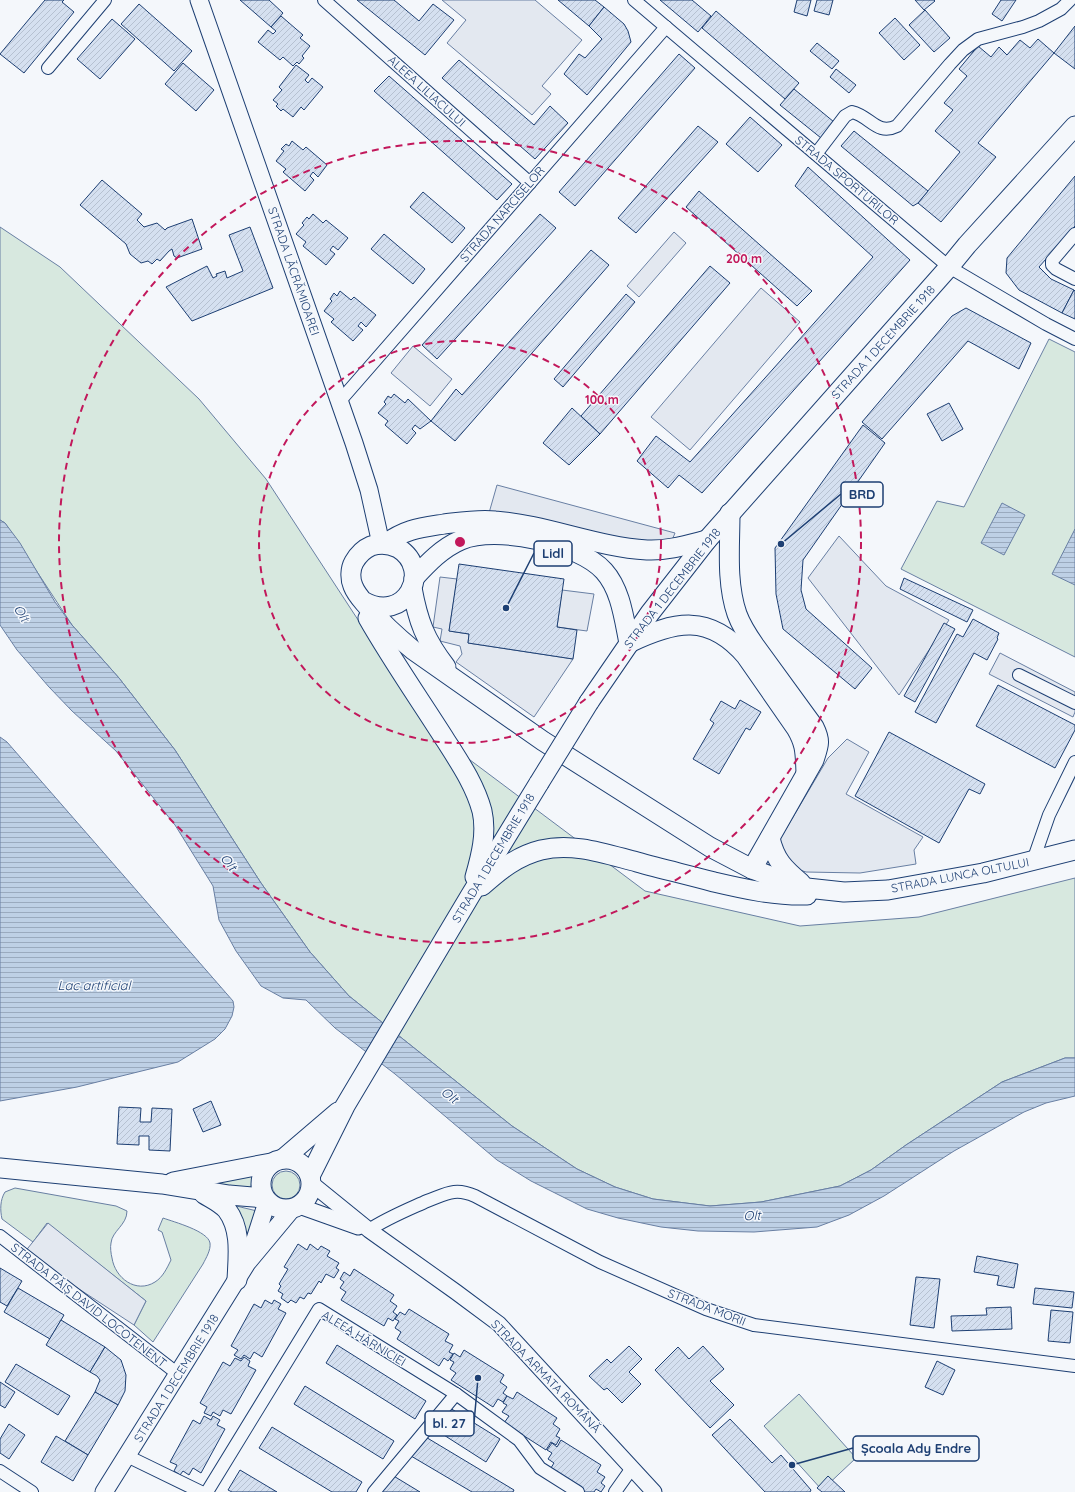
<svg xmlns="http://www.w3.org/2000/svg" width="1075" height="1492" font-family="Quicksand,sans-serif">
<defs>
<pattern id="water-rules" width="6" height="5" patternUnits="userSpaceOnUse"><rect width="6" height="5" fill="#bed0e5"/><path d="M0 2.5h6" fill="none" stroke="#9aaabe"/></pattern>
<pattern id="building-hatch" width="6" height="6" patternUnits="userSpaceOnUse"><rect width="6" height="6" fill="#d5e0f0"/><path d="M-1 1l2-2M0 6l6-6M5 7l2-2" fill="none" stroke="#b6c1d1"/></pattern>
</defs>
<rect width="100%" height="100%" fill="#f4f7fb"/>
<g fill="#d7e8df" stroke="#687fa3">
<polygon points="0,227 60,267 199,399 266,479 430,730 645,891 800,926 919,917 1075,878 1075,1058 1065,1058 1002,1082 906,1145 871,1170 840,1186 761,1202 710,1206 653,1199 615,1187 577,1169 512,1126 349,996 310,952 261,883 175,750 119,678 72,625 5,523 0,520"/>
<polygon points="1049,339 1075,352 1075,657 901,569 937,501 964,507"/>
<circle cx="286" cy="1185" r="14"/>
<polygon points="253,1175 250,1192 206,1182"/>
<path d="M 15,1188 L 116,1206 L 127,1211 C 127,1225 112,1231 111,1243 C 110,1247 111,1254 112,1258 C 115,1278 136,1294 155,1282 C 163,1277 167,1268 171,1260 L 162,1232 L 158,1230 L 163,1218 C 174,1222 208,1231 210,1243 C 211,1250 206,1258 203,1264 L 153,1342 L 134,1325 L 146,1301 L 47,1223 L 33,1242 L 2,1219 C 0,1210 0,1200 5,1192 Z"/>
<polygon points="228,1204 257,1211 246,1237"/>
<polygon points="799,1394 856,1458 822,1490 764,1426"/>
</g>
<g fill="#e3e8f0" stroke="#687fa3">
<polygon points="442,0 535,0 582,40 542,86 551,94 532,115 447,43 466,20"/>
<polygon points="674,232 686,243 639,297 627,286"/>
<polygon points="761,288 800,322 690,450 651,417"/>
<polygon points="413,346 452,379 430,406 391,373"/>
<polygon points="497,485 675,533 670,545 636,547 489,513"/>
<polygon points="839,536 886,586 949,620 899,695 808,578"/>
<polygon points="440,577 457,579 449,631 469,634 468,643 573,659 534,717 456,662 462,654 460,646 440,641 442,629 433,627"/>
<polygon points="562,590 594,594 587,631 557,627"/>
<polygon points="1000,653 1075,692 1075,712 1073,717 989,674"/>
<polygon points="847,739 869,752 846,794 923,837 914,850 916,864 860,873 806,872 791,867 780,850 780,839 828,758"/>
<polygon points="48,1223 146,1301 134,1325 24,1253"/>
</g>
<g fill="url(#water-rules)" stroke="#687fa3">
<polygon points="1002,503 1025,515 1004,555 981,543"/>
<polygon points="0,520 5,523 20,543 55,602 72,625 119,678 175,750 261,883 310,952 349,996 512,1126 577,1169 615,1187 653,1199 710,1206 761,1202 840,1186 871,1170 906,1145 1002,1082 1065,1058 1075,1058 1075,1096 1046,1103 1024,1112 954,1151 884,1196 849,1215 817,1227 754,1232 698,1231 661,1227 618,1218 587,1209 531,1181 497,1160 395,1074 335,1028 306,1000 283,998 261,986 236,951 219,920 213,886 175,825 116,751 72,711 49,687 17,650 0,625"/>
<polygon points="1075,529 1075,585 1052,574"/>
<polygon points="0,737 7,742 233,1001 234,1007 232,1016 225,1029 215,1039 178,1062 77,1087 0,1101"/>
</g>
<g fill="url(#building-hatch)" stroke="#1d3f73">
<polygon points="45,0 64,0 62,2 74,12 24,73 0,54"/>
<polygon points="240,0 269,0 283,13 271,27"/>
<polygon points="357,0 394,0 419,21 433,4 454,20 425,55"/>
<polygon points="558,0 595,0 604,7 589,26"/>
<polygon points="660,0 692,0 711,16 698,32"/>
<polygon points="797,0 811,0 807,16 794,12"/>
<polygon points="817,0 833,0 829,15 814,11"/>
<polygon points="915,0 934,0 935,1 924,10"/>
<polygon points="1001,0 1016,0 1002,21 992,14"/>
<polygon points="139,4 192,51 174,71 121,24"/>
<polygon points="604,7 624,24 628,31 631,42 587,95 564,74 579,54 585,58 602,39 589,26"/>
<polygon points="925,10 950,38 934,52 909,25"/>
<polygon points="716,11 799,83 785,99 702,28"/>
<polygon points="281,16 303,35 300,38 310,46 302,56 304,58 299,64 297,62 293,66 283,57 280,60 258,42 268,30 273,34 276,31 271,27"/>
<polygon points="895,18 920,45 904,60 879,33"/>
<polygon points="112,19 135,39 100,79 77,59"/>
<polygon points="1075,26 1075,69 1054,53"/>
<polygon points="1038,39 1054,53 978,143 996,157 941,222 918,203 960,152 935,131 953,110 944,103 967,76 959,69 978,46 991,57 999,47 1007,55 1020,40 1030,48"/>
<polygon points="817,43 839,61 832,69 810,51"/>
<polygon points="679,54 695,68 575,206 559,192"/>
<polygon points="459,60 534,125 550,106 568,123 535,159 442,78"/>
<polygon points="183,63 214,90 196,111 165,84"/>
<polygon points="296,65 309,75 305,80 308,83 312,78 323,87 304,110 301,107 293,117 283,109 281,111 276,106 278,104 273,100 282,90 279,87"/>
<polygon points="836,69 856,85 849,93 830,77"/>
<polygon points="389,76 512,184 497,200 374,91"/>
<polygon points="794,89 834,122 821,138 780,105"/>
<polygon points="750,117 782,145 758,172 726,144"/>
<polygon points="698,126 718,142 636,233 618,218"/>
<polygon points="854,131 928,191 918,203 913,206 841,146"/>
<polygon points="292,141 303,150 306,147 327,165 318,177 313,172 310,176 314,180 305,191 283,172 286,169 276,161 284,151 281,149 286,144 289,146"/>
<polygon points="808,167 910,260 702,493 679,475 668,488 637,461 656,436 690,462 873,257 795,186"/>
<polygon points="1075,176 1075,226 1039,267 1051,279 1074,290 1062,313 1019,290 1006,273 1007,258"/>
<polygon points="102,180 142,214 137,220 144,227 157,223 165,230 167,228 192,219 202,249 177,258 174,256 172,249 169,251 160,261 157,259 152,264 148,261 141,263 130,254 126,244 80,205"/>
<polygon points="699,191 812,291 797,306 686,207"/>
<polygon points="423,192 465,228 452,243 410,207"/>
<polygon points="313,214 323,223 326,220 348,238 338,250 333,246 330,250 335,254 326,265 303,246 306,242 296,234 304,225 302,223 307,217 309,219"/>
<polygon points="540,214 556,228 437,359 422,345"/>
<polygon points="250,227 273,288 192,321 166,287 207,266 213,278 217,276 216,274 225,271 227,278 243,271 229,235"/>
<polygon points="384,234 425,269 413,284 371,249"/>
<polygon points="591,250 609,265 455,441 431,421 456,389 462,395"/>
<polygon points="710,266 730,283 600,434 581,416"/>
<polygon points="1074,290 1075,291 1075,319 1062,313"/>
<polygon points="340,291 351,300 354,297 376,315 366,327 361,322 358,326 363,330 353,341 331,322 334,319 324,311 332,301 330,299 334,293 337,296"/>
<polygon points="626,294 635,302 563,387 554,379"/>
<polygon points="966,308 1031,343 1019,369 968,341 882,439 862,422 952,316"/>
<polygon points="394,394 405,403 408,399 431,421 420,429 415,425 412,429 416,433 407,444 385,425 388,421 378,413 386,404 384,402 388,396 391,398"/>
<polygon points="949,403 963,429 942,441 927,414"/>
<polygon points="572,408 600,434 569,465 543,443"/>
<polygon points="863,425 885,443 803,560 801,590 806,609 872,668 855,689 783,629 776,594 775,548"/>
<polygon points="459,564 564,579 557,627 577,630 573,659 468,643 469,634 449,631"/>
<polygon points="904,578 973,610 967,622 900,589"/>
<polygon points="973,619 999,633 997,638 998,639 987,660 974,653 936,723 915,712 957,634 963,637"/>
<polygon points="944,623 955,629 915,702 904,696"/>
<polygon points="998,685 1075,725 1075,730 1055,768 976,726"/>
<polygon points="740,700 761,712 750,730 746,728 719,774 693,759 714,723 710,720 721,701 735,709"/>
<polygon points="889,732 985,784 980,794 969,789 939,843 855,796"/>
<polygon points="211,1101 221,1125 203,1132 193,1109"/>
<polygon points="119,1107 141,1108 140,1122 151,1122 152,1108 172,1109 170,1151 149,1150 149,1136 139,1136 139,1145 117,1144"/>
<polygon points="298,1244 307,1250 310,1244 318,1250 321,1246 330,1251 327,1256 339,1263 336,1268 339,1270 334,1278 326,1274 321,1283 319,1281 311,1294 308,1293 304,1299 300,1297 296,1303 291,1300 288,1303 281,1298 283,1294 278,1291 281,1286 279,1284 288,1269 284,1267"/>
<polygon points="977,1256 1018,1264 1014,1288 997,1285 999,1276 974,1272"/>
<polygon points="0,1268 22,1281 7,1306 0,1302"/>
<polygon points="354,1269 394,1295 390,1301 397,1306 393,1312 397,1315 393,1321 388,1318 384,1326 341,1300 346,1292 340,1288 344,1282 340,1279 344,1272 350,1276"/>
<polygon points="916,1277 940,1279 934,1328 910,1325"/>
<polygon points="18,1288 64,1315 50,1339 4,1312"/>
<polygon points="1035,1288 1074,1292 1072,1308 1033,1304"/>
<polygon points="265,1300 272,1304 274,1300 281,1304 278,1309 286,1313 262,1357 254,1352 250,1359 244,1355 241,1359 234,1355 238,1350 231,1346 254,1304 261,1308"/>
<polygon points="1011,1307 1012,1329 952,1331 951,1316 987,1315 986,1308"/>
<polygon points="409,1309 449,1334 445,1341 453,1345 449,1352 453,1354 448,1361 444,1358 439,1366 397,1339 401,1332 395,1328 399,1321 395,1319 400,1312 405,1315"/>
<polygon points="1051,1310 1073,1312 1070,1343 1048,1341"/>
<polygon points="61,1320 105,1347 90,1372 46,1345"/>
<polygon points="337,1345 426,1401 415,1419 326,1363"/>
<polygon points="629,1346 642,1359 629,1372 641,1384 622,1403 607,1388 604,1390 589,1376 607,1359 611,1363"/>
<polygon points="703,1346 724,1369 710,1381 734,1405 710,1428 655,1370 678,1347 689,1359"/>
<polygon points="105,1347 121,1360 126,1375 125,1391 118,1405 95,1392 100,1380 97,1376 90,1372"/>
<polygon points="464,1350 504,1375 500,1382 507,1387 503,1393 507,1396 503,1402 498,1399 493,1407 451,1380 456,1373 450,1369 454,1362 450,1360 454,1353 460,1357"/>
<polygon points="244,1357 250,1361 248,1366 256,1370 231,1414 223,1410 220,1416 213,1412 211,1416 204,1413 207,1407 200,1403 223,1362 230,1366 235,1358 241,1361"/>
<polygon points="937,1361 955,1370 943,1395 925,1387"/>
<polygon points="16,1364 70,1396 58,1415 5,1382"/>
<polygon points="0,1382 15,1392 5,1408 0,1405"/>
<polygon points="305,1386 394,1441 383,1459 294,1404"/>
<polygon points="95,1392 118,1405 88,1455 65,1441"/>
<polygon points="517,1392 557,1418 553,1424 560,1429 556,1436 560,1438 556,1445 551,1442 546,1450 504,1423 509,1416 502,1412 507,1405 503,1403 507,1396 513,1399"/>
<polygon points="450,1408 500,1439 486,1462 436,1430"/>
<polygon points="204,1416 211,1420 213,1416 220,1420 217,1425 225,1429 201,1473 193,1468 189,1475 183,1471 180,1475 174,1471 177,1465 170,1462 193,1420 200,1424"/>
<polygon points="730,1419 772,1463 781,1455 811,1490 810,1492 765,1492 712,1435"/>
<polygon points="9,1424 25,1435 9,1459 0,1453 0,1439"/>
<polygon points="272,1427 362,1482 356,1492 332,1492 259,1448"/>
<polygon points="56,1436 88,1455 73,1481 41,1462"/>
<polygon points="424,1436 514,1490 513,1492 472,1492 411,1456"/>
<polygon points="561,1440 601,1465 597,1472 605,1477 601,1483 605,1486 601,1492 596,1489 594,1492 583,1492 549,1471 554,1463 548,1459 552,1453 547,1450 552,1443 557,1447"/>
<polygon points="240,1470 277,1492 232,1492 228,1490"/>
<polygon points="392,1475 420,1492 381,1492"/>
<polygon points="828,1476 845,1492 822,1492 817,1488"/>
</g>
<g fill="none" stroke-linecap="round" stroke-linejoin="round">
<defs>
<g id="minor">
<polyline points="324,0 530,183"/>
<polyline points="634,0 949,267 1046,324 1075,339"/>
<polyline points="48,68 105,0"/>
<path d="M 816,154 L 845,116 L 852,112 C 870,116 877,136 897,126 L 950,64 L 963,50 L 978,39 L 1023,27 L 1039,21 L 1061,9 L 1070,0"/>
<polyline points="1075,234 1052,261 1052,265 1056,269 1075,279"/>
<polyline points="339,402 666,27"/>
<polyline points="1019,675 1075,703"/>
<polyline points="1033,861 1049,815 1075,762"/>
<path d="M 369,1230 C 387,1218 407,1210 427,1201 C 436,1198 445,1193 454,1192 C 462,1191 468,1193 475,1196 L 600,1262 L 706,1309 L 754,1325 L 1075,1366"/>
<polyline points="0,1236 178,1374"/>
<polyline points="127,1456 201,1492"/>
<polyline points="0,1471 32,1492"/>
<polyline points="207,1492 319,1309 456,1394 519,1440 540,1468 578,1492"/>
<polyline points="374,1492 456,1394"/>
<polyline points="615,1492 632,1468"/>
</g>
<g id="tertiary">
<polyline points="311,1183 369,1230 456,1292 499,1324 654,1492"/>
<polyline points="299,1206 358,1227"/>
</g>
<g id="secondary">
<polyline points="199,0 354,443 369,490 381,544"/>
<polyline points="250,1255 267,1202"/>
<polyline points="104,1492 247,1263 292,1209"/>
</g>
<g id="primary">
<path d="M 730,513 C 730,546 726,582 737,614 C 741,625 748,636 755,646 L 814,727 C 821,741 819,745 814,760 L 752,869"/>
<path d="M 385,544 C 406,529 419,528 444,524 C 461,522 479,519 495,521 C 547,525 596,547 647,550 C 667,551 687,545 707,540"/>
<path d="M 414,578 C 428,563 442,548 461,540 C 496,525 579,543 604,571 C 621,590 624,619 629,643"/>
<path d="M 412,588 C 418,621 425,640 446,667"/>
<path d="M 363,601 C 405,625 434,570 398,548 C 390,544 380,543 371,546 C 364,549 358,555 354,562 C 350,569 350,579 353,586 C 356,594 361,599 367,606 C 381,622 396,636 413,650 L 543,741 L 710,847 L 752,869 L 786,882 L 807,888 L 844,892 L 888,890 L 983,873 L 1075,850"/>
<path d="M 368,618 C 392,660 420,700 446,741 C 460,763 475,785 482,811 C 487,833 481,856 475,877"/>
<path d="M 629,643 C 675,621 709,613 746,656 L 796,728 C 806,745 805,753 806,772"/>
<polyline points="589,702 650,613 707,540 949,267 967,245 1075,126"/>
<path d="M 770,838 C 775,860 784,869 801,883"/>
<path d="M 482,886 C 500,870 517,856 541,850 C 573,842 606,854 637,862 C 662,869 688,875 714,882 C 744,889 775,896 807,895"/>
<circle cx="286" cy="1184" r="25"/>
<polyline points="283,1159 338,1112"/>
<polyline points="0,1168 162,1184 229,1195 264,1198"/>
<polyline points="310,1176 345,1106 470,896 539,783"/>
<polyline points="173,1182 271,1163"/>
<path d="M 204,1194 C 212,1199 221,1203 227,1210 C 242,1230 238,1257 237,1280"/>
</g>
</defs>
<use href="#minor" stroke="#1d3f73" stroke-width="14"/>
<use href="#tertiary" stroke="#1d3f73" stroke-width="17"/>
<use href="#secondary" stroke="#1d3f73" stroke-width="19"/>
<use href="#primary" stroke="#1d3f73" stroke-width="21"/>
<use href="#minor" stroke="#f4f7fb" stroke-width="12"/>
<use href="#tertiary" stroke="#f4f7fb" stroke-width="15"/>
<use href="#secondary" stroke="#f4f7fb" stroke-width="17"/>
<use href="#primary" stroke="#f4f7fb" stroke-width="19"/>
<defs>
<polyline id="primary-bridge" points="539,783 589,702"/>
</defs>
<use href="#primary-bridge" stroke="#1d3f73" stroke-width="21" stroke-linecap="butt"/>
<use href="#primary-bridge" stroke="#f4f7fb" stroke-width="19"/>
</g>
<g fill="none" stroke="#c2185b" stroke-width="2" stroke-dasharray="7 5">
<circle cx="460" cy="542" r="201"/>
<circle cx="460" cy="542" r="401"/>
</g>
<g text-anchor="middle" dominant-baseline="central" stroke-width="3" stroke-linejoin="round" paint-order="stroke">
<g font-size="12" fill="#1d3f73" stroke="#f4f7fb">
<text transform="translate(427 91) rotate(42)">ALEEA LILIACULUI</text>
<text transform="translate(847 180) rotate(40)">STRADA SPORTURILOR</text>
<text transform="translate(502 214) rotate(-49)">STRADA NARCISELOR</text>
<text transform="translate(294 271) rotate(71)">STRADA LĂCRĂMIOAREI</text>
<text transform="translate(883 342) rotate(-48)">STRADA 1 DECEMBRIE 1918</text>
<text transform="translate(672 588) rotate(-52)">STRADA 1 DECEMBRIE 1918</text>
<text transform="translate(493 858) rotate(-59)">STRADA 1 DECEMBRIE 1918</text>
<text transform="translate(960 875) rotate(-11)">STRADA LUNCA OLTULUI</text>
<text transform="translate(89 1305) rotate(38)">STRADA PĂIȘ DAVID LOCOTENENT</text>
<text transform="translate(707 1307) rotate(21)">STRADA MORII</text>
<text transform="translate(364 1338) rotate(31)">ALEEA HĂRNICIEI</text>
<text transform="translate(546 1376) rotate(46)">STRADA ARMATA ROMÂNĂ</text>
<text transform="translate(176 1378) rotate(-58)">STRADA 1 DECEMBRIE 1918</text>
</g>
<g font-size="13" font-style="italic" fill="#1d3f73" stroke="#f4f7fb">
<text transform="translate(22 613) rotate(59)">Olt</text>
<text transform="translate(229 862) rotate(52)">Olt</text>
<text x="94" y="985">Lac artificial</text>
<text transform="translate(450 1095) rotate(38)">Olt</text>
<text transform="translate(752 1215) rotate(-1)">Olt</text>
</g>
</g>
<circle cx="460" cy="542" r="6" fill="#c2185b" stroke="#f4f7fb" stroke-width="2"/>
<g font-size="12" text-anchor="middle" font-weight="bold" fill="#c2185b" stroke="#f4f7fb" stroke-width="3" stroke-linejoin="round" paint-order="stroke">
<text x="744" y="263">200 m</text>
<text x="602" y="404">100 m</text>
</g>
<path fill="none" stroke="#1d3f73" stroke-width="1.5" d="M781 544L841 494M506 608L534 553M478 1378L474 1423M792 1465L853 1448"/>
<g fill="#1d3f73" stroke="#f4f7fb" stroke-width="1.5">
<circle cx="781" cy="544" r="4"/>
<circle cx="506" cy="608" r="4"/>
<circle cx="478" cy="1378" r="4"/>
<circle cx="792" cy="1465" r="4"/>
</g>
<g fill="#f4f7fb" stroke="#1d3f73" stroke-width="1.5">
<rect x="841" y="482" width="42" height="25" rx="4"/>
<rect x="534" y="541" width="38" height="25" rx="4"/>
<rect x="425" y="1411" width="49" height="25" rx="4"/>
<rect x="853" y="1436" width="126" height="25" rx="4"/>
</g>
<g font-size="13" text-anchor="middle" font-weight="bold" fill="#1d3f73">
<text x="862" y="499">BRD</text>
<text x="553" y="558">Lidl</text>
<text x="449" y="1428">bl. 27</text>
<text x="916" y="1453">Școala Ady Endre</text>
</g>
</svg>
